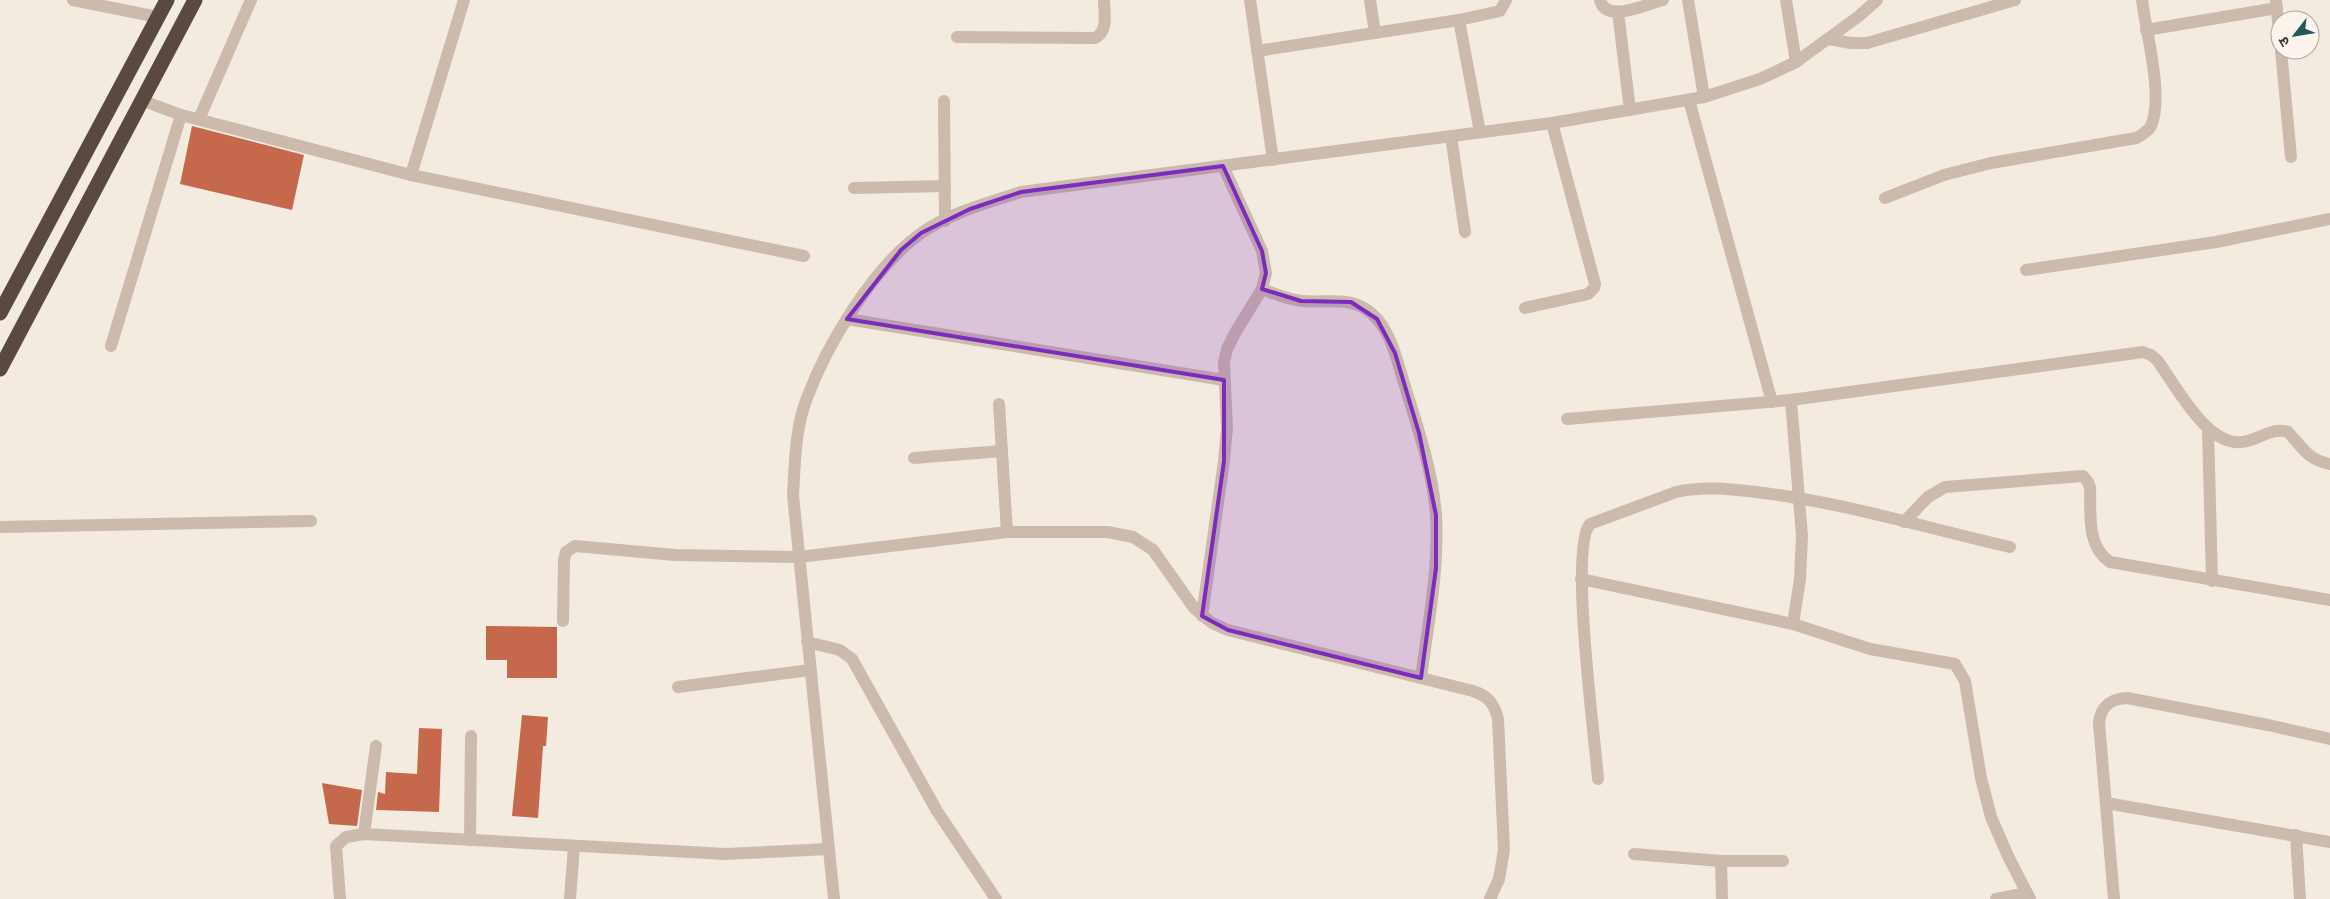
<svg xmlns="http://www.w3.org/2000/svg" width="2330" height="899" font-family="Lato,'Noto Sans Devanagari',sans-serif">
<rect width="100%" height="100%" fill="#f3eae0"/>
<g fill="#c5684c">
<polygon points="192,126 304,155 292,210 180,184"/>
<polygon points="486,626 557,627 557,678 507,678 507,660 486,660"/>
<polygon points="522,715 548,717 546,746 543,746 538,818 512,816"/>
<polygon points="419,728 442,729 439,812 376,810 378,792 385,794 386,772 417,774"/>
<polygon points="322,783 362,790 357,826 329,824"/>
</g>
<g fill="none" stroke-linecap="round" stroke-linejoin="round">
<g stroke="#ccbaac" stroke-width="12">
<polyline points="73,0 158,17"/>
<polyline points="1250,0 1273,160"/>
<polyline points="1370,0 1375,33"/>
<path d="M 1600,0 C 1606,24 1647,4 1663,0"/>
<polyline points="1688,0 1704,97"/>
<polyline points="1786,0 1796,62"/>
<polyline points="2276,0 2280,43"/>
<polyline points="1618,12 1630,110"/>
<polyline points="1459,20 1480,132"/>
<polyline points="2146,30 2277,8"/>
<path d="M 957,37 L 1095,38 C 1109,31 1104,13 1104,0"/>
<polyline points="1829,39 1851,43 1867,43 2015,0"/>
<polyline points="2281,50 2291,157"/>
<polyline points="1257,51 1459,20 1500,11 1506,0"/>
<polyline points="141,100 181,115 411,175 804,256"/>
<polyline points="1689,100 1772,402"/>
<polyline points="944,101 945,221"/>
<polyline points="199,119 251,0"/>
<polyline points="1451,136 1465,232"/>
<polyline points="411,175 464,0"/>
<polyline points="854,188 945,186"/>
<path d="M 1885,198 L 1944,175 L 1991,163 L 2136,138 C 2141,135 2148,132 2151,126 C 2164,96 2146,33 2142,0"/>
<polyline points="2026,270 2216,242 2330,219"/>
<path d="M 1262,289 C 1275,294 1288,300 1302,301 C 1323,303 1345,297 1364,308 C 1390,323 1396,358 1404,383 C 1417,426 1433,471 1436,516 C 1439,570 1428,624 1421,678"/>
<polyline points="1525,308 1588,294 1594,288 1595,284 1552,123"/>
<polyline points="847,319 1224,380"/>
<polyline points="111,346 181,115"/>
<polyline points="1791,400 1802,536 1800,579 1793,624"/>
<polyline points="999,404 1007,532"/>
<path d="M 1567,419 L 1791,400 L 2143,352 L 2151,355 L 2157,360 C 2176,385 2209,452 2247,441 C 2260,438 2274,427 2288,432 C 2302,447 2308,460 2330,464"/>
<polyline points="2208,429 2212,581"/>
<polyline points="914,458 1002,451"/>
<path d="M 1904,522 L 1928,497 L 1945,487 L 2083,476 L 2088,482 L 2090,487 C 2091,513 2086,546 2110,562 L 2330,600"/>
<polyline points="0,527 311,521"/>
<polyline points="1581,579 1793,624 1870,649 1955,664 1965,681 1981,778 1991,817 2008,856 2030,899"/>
<polyline points="1202,616 1224,461 1227,428 1224,363 1227,349 1235,333 1262,289 1266,273 1262,251 1223,166"/>
<path d="M 563,621 L 564,560 L 566,552 L 575,546 L 675,555 L 799,557 L 1007,532 L 1108,532 L 1133,537 L 1153,550 L 1194,608 L 1212,623 L 1228,630 L 1473,691 C 1488,696 1494,703 1498,719 L 1504,850 L 1499,879 L 1490,899"/>
<polyline points="807,642 840,650 852,659 937,811 996,899"/>
<polyline points="678,687 810,670"/>
<path d="M 1598,779 C 1595,738 1569,547 1590,524 L 1676,492 C 1703,486 1729,489 1756,492 C 1842,502 1926,528 2010,547"/>
<polyline points="2106,803 2330,842"/>
<polyline points="364,834 376,746"/>
<polyline points="2296,835 2300,899"/>
<polyline points="470,840 471,736"/>
<polyline points="1634,854 1721,861 1783,861"/>
<polyline points="1721,861 1722,899"/>
<polyline points="340,899 336,846 346,837 364,834 726,854 829,849"/>
<polyline points="570,899 574,846"/>
<path d="M 834,899 L 793,495 C 795,463 795,428 807,398 C 827,344 873,268 920,234 C 949,213 987,203 1021,192 L 1552,123 L 1704,97 L 1760,79 L 1796,62 L 1859,16 L 1877,0"/>
<polyline points="1996,899 2027,893"/>
<path d="M 2114,899 L 2099,723 C 2101,706 2110,699 2127,698 L 2268,725 L 2330,739"/>
</g>
<g stroke="#5a4942" stroke-width="15">
<polyline points="0,313 167,0"/>
<polyline points="0,369 195,0"/>
</g>
</g>
<path fill="#7b2cbf" fill-opacity="0.2" stroke="#7b2cbf" stroke-width="4" stroke-linejoin="round" d="M 1223,166 L 1262,251 L 1266,273 L 1262,289 L 1301,301 L 1351,302 L 1377,319 L 1395,353 L 1419,433 L 1436,515 L 1436,568 L 1421,678 L 1228,630 L 1202,616 L 1224,461 L 1224,380 L 847,319 L 901,250 L 921,233 L 970,209 L 1021,192 Z"/>
<g transform="translate(2295 35) rotate(239)"><circle r="24" fill="#faf4ed" stroke="#ada59f"/>
<path d="M0-4L9 19L0 12L-9 19Z" fill="#20585b"/>
<text y="-8" font-size="14" font-weight="bold" text-anchor="middle" fill="#3a2f2b">उ</text>
</g>
</svg>
